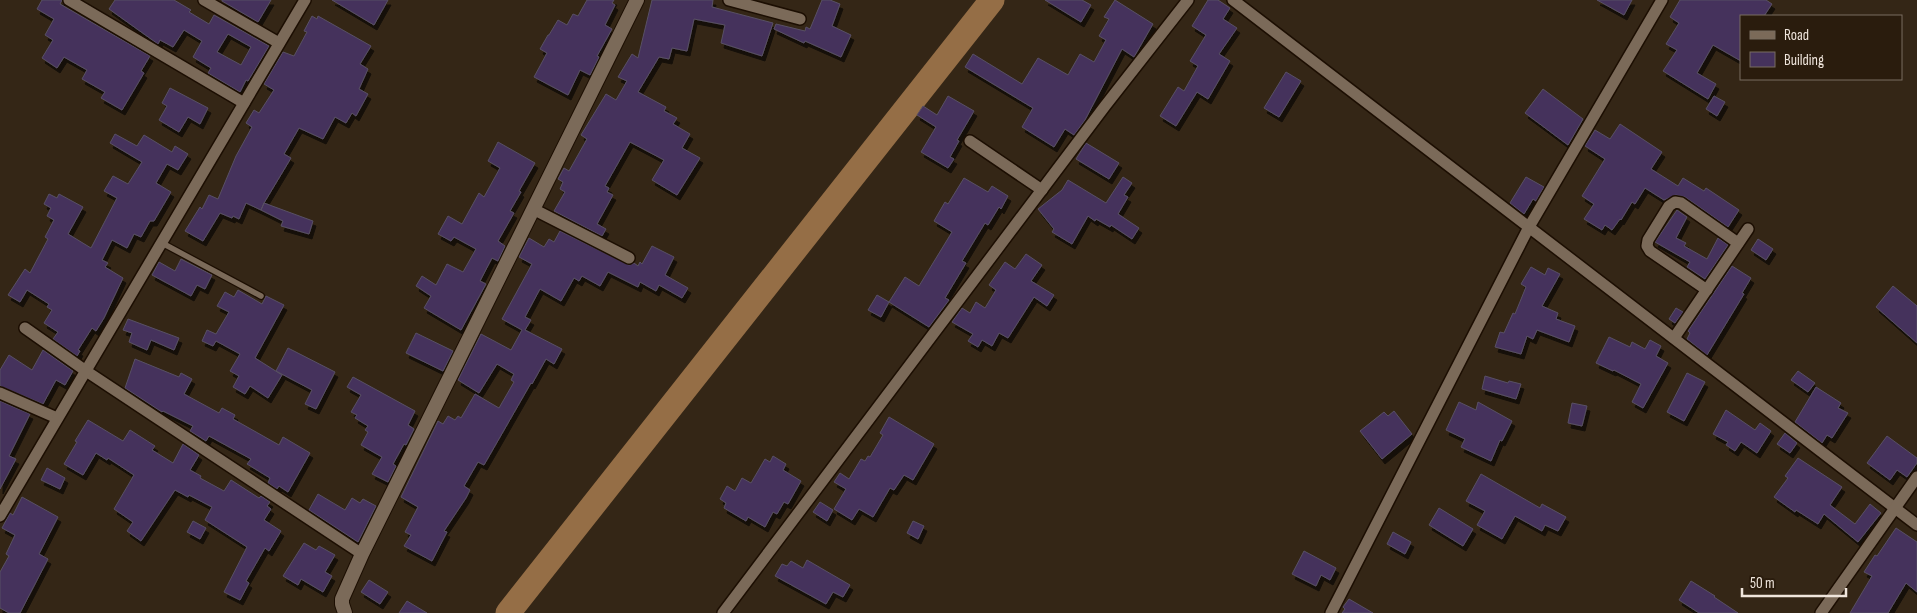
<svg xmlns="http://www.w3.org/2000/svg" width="1917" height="613" font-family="'Sofia Sans Condensed',sans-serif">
<defs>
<filter id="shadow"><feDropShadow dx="3" dy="5" stdDeviation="0" flood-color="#0009"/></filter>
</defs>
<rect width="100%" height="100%" fill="#342616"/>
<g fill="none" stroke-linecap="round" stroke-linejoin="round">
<polyline stroke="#956e46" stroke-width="25" points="508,613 992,0"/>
</g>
<g fill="#45325c" stroke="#585064" fill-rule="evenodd" filter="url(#shadow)">
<polygon points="42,0 62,0 60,4 150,56 141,71 144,73 122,110 101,98 105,92 82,79 87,70 64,57 57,68 42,58 53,40 45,35 54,19 37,9"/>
<path d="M 115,0 L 174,0 L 191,10 L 189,12 L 209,24 L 214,15 L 269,46 L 248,81 L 246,80 L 240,92 L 208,73 L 211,68 L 193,57 L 202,41 L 184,30 L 173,47 L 160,40 L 158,44 L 109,9 ZM 228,34 L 251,47 L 241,65 L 217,52 Z"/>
<polygon points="222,0 271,0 258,22 222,1"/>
<polygon points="332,0 388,0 374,25"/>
<polygon points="587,0 614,0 612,3 615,5 605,25 612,29 597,56 599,57 590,75 580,70 568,95 534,77 547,53 540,49 548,35 549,35 558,20 567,25 573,14 578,16"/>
<polygon points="652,0 713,0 712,7 773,23 762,56 721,43 725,25 694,19 687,51 672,48 669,59 659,57 638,92 666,107 664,111 677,118 673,124 690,134 682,148 700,158 677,195 652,180 664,160 630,142 605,186 609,188 607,192 613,195 597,224 606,229 602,236 554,211 565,192 560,189 563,182 558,179 564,168 569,171 587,139 581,135 606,94 616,100 627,81 618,77 632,54 638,58"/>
<polygon points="822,0 830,0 840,4 832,26 851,35 841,57 805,41 804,43 774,29 776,24 805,31 806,27 810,29"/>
<polygon points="1045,0 1082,0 1091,5 1081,22"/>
<polygon points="1115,0 1153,24 1134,57 1122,49 1085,120 1074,135 1065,129 1054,147 1022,127 1033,108 965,67 973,54 1022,84 1038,58 1068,75 1080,54 1094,62 1106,40 1099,36 1109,19 1104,17"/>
<polygon points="1208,0 1218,0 1230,8 1223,19 1237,28 1219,54 1230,61 1208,99 1197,92 1176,126 1160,116 1178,87 1184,91 1198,66 1190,61 1206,35 1192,26"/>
<polygon points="1597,0 1632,0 1624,15"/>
<polygon points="1680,0 1766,0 1772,4 1764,16 1741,16 1741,61 1713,45 1697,73 1716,84 1708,99 1663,71 1677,50 1666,44 1679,23 1670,17"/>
<polygon points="312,16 317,19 318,16 371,46 360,64 368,69 359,89 368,94 356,116 352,113 346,123 335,117 323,139 299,128 284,154 291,158 264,203 313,221 309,234 281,226 283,221 261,210 264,203 261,210 246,203 239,219 233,216 232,218 220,213 203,241 185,231 200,207 202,209 209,195 218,199 236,156 252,127 246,123 254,110 259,113 274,90 264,84 283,52 294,56 307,32 304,31"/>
<polygon points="1286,72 1301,81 1279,117 1264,108"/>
<polygon points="170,88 208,108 200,124 188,117 179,132 159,120 167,106 162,103"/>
<polygon points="1543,89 1583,119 1568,145 1525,113"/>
<polygon points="948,96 974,111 957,140 959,141 950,157 954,159 948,168 921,152 936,127 917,115 923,106 937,115"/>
<polygon points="1714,96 1725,102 1717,116 1706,109"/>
<polygon points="1620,124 1662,152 1651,169 1678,186 1683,178 1704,191 1706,188 1739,210 1728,227 1685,197 1676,195 1664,200 1645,188 1635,204 1632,202 1621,220 1620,219 1612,230 1605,225 1602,230 1584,219 1594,204 1582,196 1605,159 1585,146 1595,130 1610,139"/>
<polygon points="115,134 137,146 144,135 172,152 175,146 188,154 178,170 167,164 156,183 171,192 154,221 150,221 141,237 134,234 127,248 112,240 102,260 108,263 105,267 123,278 104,318 96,331 92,328 78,350 80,351 77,356 53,339 58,332 44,323 52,310 47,307 49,304 27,290 20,302 8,295 25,269 30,273 48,239 45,237 54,220 47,216 51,208 44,204 49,194 57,198 59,194 83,207 68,234 91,248 117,198 104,191 113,176 128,184 142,162 110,143"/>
<polygon points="498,142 535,163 519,191 521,192 510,211 514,213 498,241 505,246 498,261 492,258 480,281 486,284 461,330 424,308 431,296 416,286 422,276 436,285 447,264 463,272 476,249 454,237 451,241 438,234 448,216 462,224 479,193 484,197 500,168 488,161"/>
<polygon points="1086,143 1119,163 1109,179 1076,159"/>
<polygon points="1123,177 1132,183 1124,195 1128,197 1118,214 1139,228 1132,239 1111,225 1110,227 1096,219 1095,221 1088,216 1072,244 1052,232 1054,229 1038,209 1062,190 1068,180 1106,203"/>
<polygon points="1526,177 1544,187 1536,201 1533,199 1524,214 1510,203"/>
<polygon points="964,178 988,192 992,186 1008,196 1001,209 999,207 988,225 985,223 962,261 966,263 945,298 949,300 929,327 889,302 881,317 868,310 877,295 889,302 905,277 919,286 952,232 934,221 945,202 948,204"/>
<polygon points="1677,210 1687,217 1676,238 1686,243 1684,246 1707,259 1718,238 1728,245 1705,279 1687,267 1690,262 1655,242"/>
<polygon points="560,231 629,265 634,263 638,266 640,262 642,264 652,246 674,257 665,275 688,288 682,298 659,285 656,291 640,282 638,287 608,272 600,286 582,276 579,281 574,278 561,301 540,289 525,317 531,320 525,330 562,349 554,364 546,359 532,384 531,383 484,465 478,462 464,486 470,490 466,498 444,531 447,532 432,561 404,546 411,535 405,532 418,507 401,497 438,421 443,424 448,416 455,420 458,416 461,418 475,394 499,408 514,382 511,380 514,374 497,364 479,393 458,380 481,334 511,350 522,330 502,319 532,264 519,257 529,238 544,247 549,239 554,242"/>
<polygon points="1758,239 1773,249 1766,260 1751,250"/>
<polygon points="1026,254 1042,265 1031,281 1054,295 1047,306 1034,297 1008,338 999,333 992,346 982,340 978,347 968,341 973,334 952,322 962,308 970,313 976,302 985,308 996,290 989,285 1005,262 1015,269"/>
<polygon points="181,259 212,275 205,289 197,285 191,296 152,275 159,262 175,271"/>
<polygon points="1732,266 1751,278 1742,293 1744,294 1707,355 1687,339 1690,333 1688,331"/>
<polygon points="1531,267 1545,275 1548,268 1560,274 1542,306 1558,313 1556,319 1575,326 1569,342 1537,330 1533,339 1527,336 1521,354 1495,347 1500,332 1504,333 1513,313 1515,314 1526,287 1521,284"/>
<polygon points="1893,286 1917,306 1917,343 1876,307"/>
<polygon points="238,290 262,304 266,296 284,305 255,358 282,375 268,398 250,386 245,394 233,387 239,376 230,371 240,354 216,341 213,346 202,341 207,330 216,334 229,312 217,306 225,292 234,297"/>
<polygon points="1676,308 1683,312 1675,323 1669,319"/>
<polygon points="128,319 179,338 174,350 151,340 147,350 129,342 132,333 123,330"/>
<polygon points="416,333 453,351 443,371 406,353"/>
<polygon points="1609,337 1630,347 1632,342 1645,349 1650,340 1661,346 1656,356 1668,363 1643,408 1632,402 1641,384 1614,370 1613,371 1596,363"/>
<polygon points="288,348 335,372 316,409 305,404 312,390 276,371"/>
<polygon points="43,350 73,371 65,385 56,380 43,404 0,386 0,370 9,355 32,370"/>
<polygon points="135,359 179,377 181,373 192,379 184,394 219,413 222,408 235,415 233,419 279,445 283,437 310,453 288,492 279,486 277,489 268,483 270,478 247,464 251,459 209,436 206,441 190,431 193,426 163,411 162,412 125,388"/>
<polygon points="1798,371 1815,383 1808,392 1791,380"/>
<polygon points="1687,373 1705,382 1684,421 1667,412"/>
<polygon points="1485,376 1508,383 1509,381 1521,384 1516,399 1482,389"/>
<polygon points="353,377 415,411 408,425 414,429 406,445 404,444 393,464 396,466 388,482 372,474 382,457 361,445 368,432 365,430 368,426 355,418 357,415 351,412 361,395 347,387"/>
<polygon points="1816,387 1841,403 1838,408 1848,413 1832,438 1827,435 1822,443 1795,422"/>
<polygon points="0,401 30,414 9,456 16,459 0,489"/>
<polygon points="1459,402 1476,410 1478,402 1512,421 1502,441 1500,440 1491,461 1461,447 1465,439 1446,430"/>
<polygon points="1572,403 1587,406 1582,426 1568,423"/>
<polygon points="1726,410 1755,430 1760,423 1771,431 1757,453 1741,442 1735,451 1726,445 1728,442 1713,434"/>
<polygon points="1394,411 1412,434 1382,459 1360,431 1384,412 1388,416"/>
<polygon points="889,417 934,444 913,480 904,475 894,490 890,488 873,517 859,509 852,520 834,509 846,489 834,482 840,473 849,479 861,459 865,461 868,456 870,457 883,435 880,433"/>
<polygon points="88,420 123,441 130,430 155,446 152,450 173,463 183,444 199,455 190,470 201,476 200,478 224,491 231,480 259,498 261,496 270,502 267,506 271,509 264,520 281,531 269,551 265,548 246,581 249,583 240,600 224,592 247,547 205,520 212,507 189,495 188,497 175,490 141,541 127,531 133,522 114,509 134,475 108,458 107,460 96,453 83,475 64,464 77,442 75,441"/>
<polygon points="1785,433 1797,443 1790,453 1777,444"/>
<polygon points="1887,436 1917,458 1917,463 1907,477 1897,470 1890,480 1867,463"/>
<polygon points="773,456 786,464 783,470 801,481 788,504 784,502 777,514 773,512 765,527 748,517 746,521 724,508 726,503 720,499 727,486 735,491 742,478 751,483 765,459 770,462"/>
<polygon points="1798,458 1842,487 1830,505 1855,524 1870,504 1881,513 1858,542 1824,514 1818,524 1796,510 1795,512 1774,497 1788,478 1785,476"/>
<polygon points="47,468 65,478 60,489 41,480"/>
<polygon points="1481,474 1540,508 1542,504 1566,517 1558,531 1545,525 1542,531 1515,516 1502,539 1477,525 1485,511 1466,501"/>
<polygon points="318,494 345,510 352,498 360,503 363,499 376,506 358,542 309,510"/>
<polygon points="22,497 58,517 39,554 48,559 20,613 9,613 0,608 0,572 9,556 6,554 15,535 2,528 10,513 13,515"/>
<polygon points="820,502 833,510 827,521 813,512"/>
<polygon points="1439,508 1473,529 1463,546 1429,525"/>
<polygon points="193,521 206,528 200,539 187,532"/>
<polygon points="913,521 924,526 918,539 907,533"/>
<polygon points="1896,528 1917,542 1917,592 1906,583 1888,613 1850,613 1872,576 1864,572 1875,555 1877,556"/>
<polygon points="1393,532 1411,542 1405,554 1387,544"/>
<polygon points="304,543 316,550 319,546 335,555 325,572 332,576 323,592 301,579 298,585 283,576"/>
<polygon points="1304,551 1336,568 1330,580 1321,575 1316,586 1292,574"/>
<polygon points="807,560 850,585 843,597 833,592 826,604 775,576 782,564 787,566 791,561 803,568"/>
<polygon points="369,580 388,592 380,604 361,592"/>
<polygon points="1691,581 1715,596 1714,597 1738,613 1699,613 1679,600"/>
<polygon points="1349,599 1373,613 1342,613 1345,609 1343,607"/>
<polygon points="407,601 427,613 399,613"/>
</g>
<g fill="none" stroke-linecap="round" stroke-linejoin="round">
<defs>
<polyline id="service" points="162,243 261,296"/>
<g id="minor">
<polyline points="69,0 244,103"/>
<polyline points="204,0 279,43"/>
<polyline points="729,0 800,19"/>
<polyline points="1233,0 1917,525"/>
<polyline points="970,141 1042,190"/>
<polyline points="533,209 629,258"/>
<polyline points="1707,290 1650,251 1647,246 1648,240 1669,206 1675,202 1681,203 1738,243"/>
<polyline points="25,328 86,371 362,554"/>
<polyline points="1674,338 1748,229"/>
<polyline points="0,393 57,418"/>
<polyline points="0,516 305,0"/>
<polyline points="723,613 1105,106 1188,0"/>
<polyline points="1331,613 1529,227 1662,0"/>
<polyline points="1821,613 1917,477"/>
</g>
<polyline id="tertiary" points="345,613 342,604 342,599 362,554 637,0"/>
</defs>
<use href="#service" stroke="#1c0e02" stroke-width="8"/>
<use href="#minor" stroke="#1c0e02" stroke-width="14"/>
<use href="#tertiary" stroke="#1c0e02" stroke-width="16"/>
<use href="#service" stroke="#7b6a59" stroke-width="5.5"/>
<use href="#minor" stroke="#7b6a59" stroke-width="11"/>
<use href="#tertiary" stroke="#7b6a59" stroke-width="14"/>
</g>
<rect x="1740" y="15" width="162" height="65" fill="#2a1c0d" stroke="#796c60"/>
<rect x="1750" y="31" width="25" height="8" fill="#7b6a59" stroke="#796c60"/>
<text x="1784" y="40" font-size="15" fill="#efe5dc">Road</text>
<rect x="1750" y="52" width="25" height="15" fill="#45325c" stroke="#796c60"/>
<text x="1784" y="65" font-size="15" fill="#efe5dc">Building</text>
<path d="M1742 588v8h104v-8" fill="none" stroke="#efe5dc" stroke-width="2.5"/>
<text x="1750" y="588" font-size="15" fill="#efe5dc" stroke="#2a1c0d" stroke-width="4" paint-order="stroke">50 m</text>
</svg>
